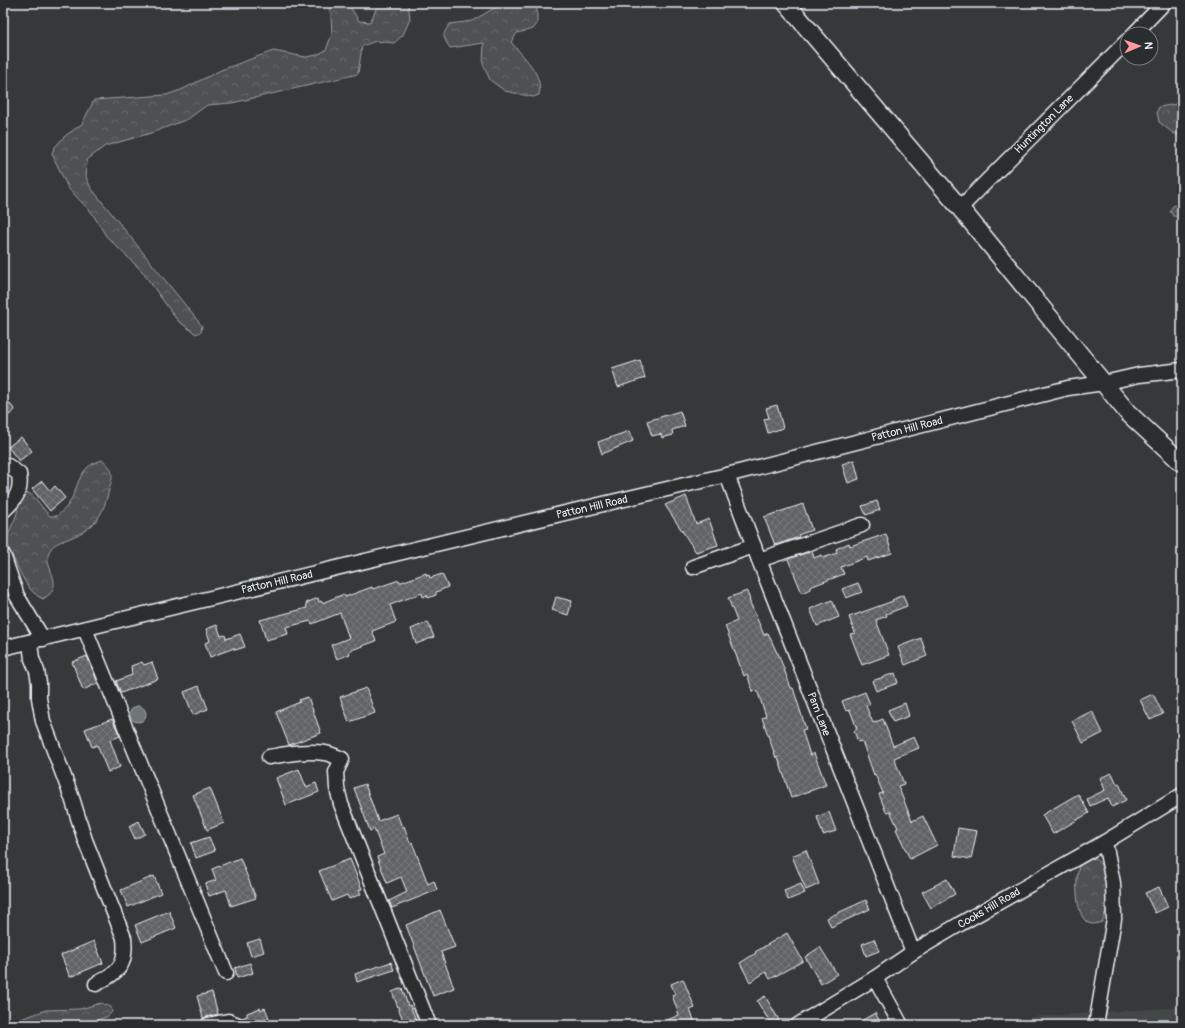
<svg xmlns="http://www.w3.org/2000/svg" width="1185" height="1028" font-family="Pangolin,sans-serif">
<defs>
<pattern id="forest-crowns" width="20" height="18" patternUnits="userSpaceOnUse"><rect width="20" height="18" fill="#4d5152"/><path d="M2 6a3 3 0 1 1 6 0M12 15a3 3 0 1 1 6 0" fill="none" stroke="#676a6c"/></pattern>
<pattern id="building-cross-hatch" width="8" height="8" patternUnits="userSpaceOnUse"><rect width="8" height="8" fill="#5f6365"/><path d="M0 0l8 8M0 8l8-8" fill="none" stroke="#767a7c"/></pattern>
</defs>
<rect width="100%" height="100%" fill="#35393a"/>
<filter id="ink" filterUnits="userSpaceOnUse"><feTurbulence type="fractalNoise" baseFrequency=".025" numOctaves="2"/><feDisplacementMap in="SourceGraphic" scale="8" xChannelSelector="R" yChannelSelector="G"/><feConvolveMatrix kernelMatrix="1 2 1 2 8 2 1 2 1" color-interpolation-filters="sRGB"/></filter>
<g filter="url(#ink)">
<polygon fill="#424647" points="1182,1007 1182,1025 1033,1025 1030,1017"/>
<g fill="url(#forest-crowns)" stroke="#9aa1a5">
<polygon points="328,3 348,3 359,21 370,22 379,3 408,3 410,19 403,35 394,43 376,41 362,46 358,74 232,103 207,105 188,119 151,133 105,146 87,160 86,177 91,188 202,326 201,332 196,334 177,320 142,271 106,236 92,213 68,188 52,154 54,148 65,136 82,124 94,100 166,95 181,90 221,70 273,51 306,57 317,55 326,50 332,34 331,16"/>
<path d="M 503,3 L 531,3 L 537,7 L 537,24 L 533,29 L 517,33 L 511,42 C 523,57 544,74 539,95 L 533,97 L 505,91 L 490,80 L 483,64 L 484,43 L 450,48 C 442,36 442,35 450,24 L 472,21 Z"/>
<polygon points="1182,103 1182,137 1173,133 1159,122 1157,112 1159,107"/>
<polygon points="1182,202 1182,217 1173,216 1170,211 1173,206"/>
<path d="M 103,460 C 115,471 113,476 109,490 C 102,518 95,528 68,539 C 62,541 53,544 50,550 C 40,567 69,584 43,599 C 27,592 20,572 13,557 C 11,553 8,547 7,543 C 7,531 14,524 17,513 C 18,507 17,501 20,495 L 28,493 C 37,497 42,509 50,516 L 57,516 C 61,512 67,508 70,502 C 79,485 79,465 103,460 Z"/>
<path d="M 1089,857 C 1111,859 1110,907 1102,922 C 1099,923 1095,924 1092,924 C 1075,923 1074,876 1080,865 C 1081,862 1086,859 1089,857 Z"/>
<polygon points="101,1003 111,1007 112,1012 108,1016 86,1025 3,1025 3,1023 10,1023 46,1010 80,1009"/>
</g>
<circle fill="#707579" stroke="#a0a7ac" cx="138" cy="714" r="8"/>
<g fill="url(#building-cross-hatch)" stroke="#e8f1f8">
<polygon points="640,360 645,378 618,387 612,369"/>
<polygon points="3,396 15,410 3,420"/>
<polygon points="777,405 783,428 768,433 764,419 769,418 766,408"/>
<polygon points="680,411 685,426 672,430 673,435 662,438 661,434 652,436 647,421"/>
<polygon points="629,431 633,441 602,454 598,442"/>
<polygon points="21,437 32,451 19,461 8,447"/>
<polygon points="854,460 859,479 848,483 842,464"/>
<polygon points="42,481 50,491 55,486 65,498 50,511 32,489"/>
<polygon points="686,496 696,524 709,519 718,545 696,552 665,505"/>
<polygon points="877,501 880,510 866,515 862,506"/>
<polygon points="803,504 812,530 798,535 799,537 775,545 764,517"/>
<polygon points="886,534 892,553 868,561 867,557 841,567 844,574 810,587 810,589 802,593 788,559 812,551 814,558 821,555 823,558 837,553 836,549 849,543 850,546"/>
<polygon points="426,573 427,576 429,575 430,578 442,574 448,587 436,592 436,595 428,598 427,595 423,597 422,593 390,605 396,622 372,631 376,641 349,651 350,654 337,659 331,645 349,638 340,613 312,624 311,621 286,627 288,634 266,640 260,620 307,608 306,603 318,598 319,602 321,601 322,603 344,594 345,597 372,587 373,589 399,580 400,582 402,582"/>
<polygon points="858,583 862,592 846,598 842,589"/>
<polygon points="747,591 750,600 749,600 764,635 768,633 777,653 778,653 791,688 793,688 806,729 802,730 810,755 814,753 826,785 791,798 778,757 776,758 762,718 766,716 757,690 753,692 747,674 744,676 725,626 737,621 728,598"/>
<polygon points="903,595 907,606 886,614 887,616 876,620 889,655 862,665 850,634 855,633 849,617 893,601 892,600"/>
<polygon points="556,597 572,601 568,615 552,610"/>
<polygon points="832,600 839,617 817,626 810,609"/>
<polygon points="428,622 434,637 416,644 411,629"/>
<polygon points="217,625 221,636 225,635 226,639 240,634 245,647 235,650 234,648 210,657 205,643 210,641 206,629"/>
<polygon points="921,638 927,656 905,665 898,647"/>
<polygon points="87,656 98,683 83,690 72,662"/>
<polygon points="142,662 144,665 152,662 158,679 121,693 116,681 132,675 131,666"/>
<polygon points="895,673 898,683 876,691 872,681"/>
<polygon points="199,686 208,709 193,715 184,692"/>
<polygon points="366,688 375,713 349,722 340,697"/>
<polygon points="865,692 870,704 866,706 873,723 883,719 893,746 914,737 919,748 894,758 904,784 898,786 912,821 923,816 937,845 910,859 896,829 898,828 890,811 886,812 879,794 883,793 875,774 874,775 862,741 858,742 854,731 857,729 850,710 846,711 842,701"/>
<polygon points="1153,694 1163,714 1150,720 1140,700"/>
<polygon points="308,697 321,733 289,745 276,712 300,702 299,700"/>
<polygon points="905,703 909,716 893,722 888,710"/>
<polygon points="1092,711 1103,733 1083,743 1072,721"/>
<polygon points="112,719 120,736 110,740 120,767 108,772 97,745 92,747 85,729"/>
<polygon points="299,769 306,787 316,783 319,792 286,805 276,778"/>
<polygon points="1112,773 1117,784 1119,783 1126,800 1112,807 1108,798 1090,806 1087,799 1105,790 1100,778"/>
<polygon points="365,784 378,821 397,814 402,827 404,826 410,843 412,842 428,884 434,881 437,890 392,908 389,901 407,892 401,877 387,883 377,857 384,854 374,829 370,831 354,788"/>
<polygon points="210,788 224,823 207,830 193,795"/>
<polygon points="1078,794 1089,813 1053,834 1042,815"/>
<polygon points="829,812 836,831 823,835 817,817"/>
<polygon points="139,821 145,834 135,839 129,826"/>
<polygon points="958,828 977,831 971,859 954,856"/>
<polygon points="209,837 215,851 196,858 191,843"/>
<polygon points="806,850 819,884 806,890 792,856"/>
<polygon points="240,858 256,898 231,906 226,890 209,896 205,884 216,880 212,869"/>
<polygon points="350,859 362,889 359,890 361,894 349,899 347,895 332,901 319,871"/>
<polygon points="154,876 161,893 128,907 121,890"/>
<polygon points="947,879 955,894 931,908 922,892"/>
<polygon points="801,884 805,893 788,900 784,891"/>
<polygon points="1159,887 1168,907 1155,913 1145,893"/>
<polygon points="866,900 870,909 831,927 827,918"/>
<polygon points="440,910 455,947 441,952 454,988 433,996 406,925"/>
<polygon points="169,911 176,928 142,942 135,925"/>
<polygon points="787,933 803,961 770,979 766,972 750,982 740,963 756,953 755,952"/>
<polygon points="260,939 264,952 251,956 247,943"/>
<polygon points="874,939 879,951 866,956 862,944"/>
<polygon points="94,941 103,963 70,977 61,955"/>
<polygon points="820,947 837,974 821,984 805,957"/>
<polygon points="391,962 394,970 357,982 355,974"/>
<polygon points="250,963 253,973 237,978 235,968"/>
<polygon points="683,979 695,1008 690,1010 696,1025 656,1025 679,1015 672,995 675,994 671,984"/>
<polygon points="402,988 408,1006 410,1005 418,1025 405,1025 392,992"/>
<polygon points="212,992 218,1014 203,1018 197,996"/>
<polygon points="765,996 779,1020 771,1024 757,1001"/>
<polygon points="260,1008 261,1010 265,1008 269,1018 265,1019 266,1021 256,1025 246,1025 245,1020 242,1018 247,1016 247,1013"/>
<polygon points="875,1013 882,1025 854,1025"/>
</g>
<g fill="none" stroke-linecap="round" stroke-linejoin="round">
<defs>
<g id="minor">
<polyline points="1134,34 1164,3"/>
<polyline points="960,208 1127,41"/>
<path d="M 3,467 L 8,466 L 19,474 C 22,491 16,499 3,511"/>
<polyline points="727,475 759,560 913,952"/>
<polyline points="3,555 17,596 43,639"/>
<polyline points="759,560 862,525"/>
<polyline points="693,567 754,546"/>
<polyline points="85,629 226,973"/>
<path d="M 30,642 L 32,659 L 37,671 L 39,683 L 39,698 L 43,721 L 72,798 L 85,840 L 124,938 C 127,965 119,972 96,984"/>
<polyline points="3,648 565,513 727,475 1068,388 1104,383 1139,375 1182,370"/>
<path d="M 269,757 C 287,754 306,750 325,753 C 331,754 337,757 342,759 L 336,772 L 337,788 L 341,804 L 429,1025"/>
<polyline points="875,978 901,1025"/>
<polyline points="208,1025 228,1021 238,1025"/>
<polyline points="798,1025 875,978 913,952 960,924 1105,842 1182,795"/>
<polyline points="1096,1025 1114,919 1113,883 1105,842"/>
</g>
<polyline id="major" points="786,3 960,208 1128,413 1182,463"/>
</defs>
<use href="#minor" stroke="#e8f1f8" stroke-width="17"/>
<use href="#major" stroke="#e8f1f8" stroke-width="20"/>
<use href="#minor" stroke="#2a2d2e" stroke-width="14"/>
<use href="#major" stroke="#2a2d2e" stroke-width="17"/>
</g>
</g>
<g text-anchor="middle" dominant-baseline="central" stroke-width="3" stroke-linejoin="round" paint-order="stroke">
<g font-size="11" fill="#e8f1f8" stroke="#2a2d2e">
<text transform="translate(1044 124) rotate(-45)">Huntington Lane</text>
<text transform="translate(907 429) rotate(-14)">Patton Hill Road</text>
<text transform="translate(592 507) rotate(-13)">Patton Hill Road</text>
<text transform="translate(277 582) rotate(-13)">Patton Hill Road</text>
<text transform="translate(819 714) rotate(69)">Pam Lane</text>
<text transform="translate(989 908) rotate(-30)">Cooks Hill Road</text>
</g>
</g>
<rect width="1185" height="1028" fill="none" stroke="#2a2d2e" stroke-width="16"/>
<rect x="8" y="8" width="1169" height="1012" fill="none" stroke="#e8f1f8" stroke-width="1.5" filter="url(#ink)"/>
<g transform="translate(1139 46) rotate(88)"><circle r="19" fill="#2a2d2e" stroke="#767b7f"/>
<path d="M0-3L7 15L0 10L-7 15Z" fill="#ff9aa2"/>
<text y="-6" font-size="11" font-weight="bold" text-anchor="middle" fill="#e8f1f8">N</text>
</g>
</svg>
